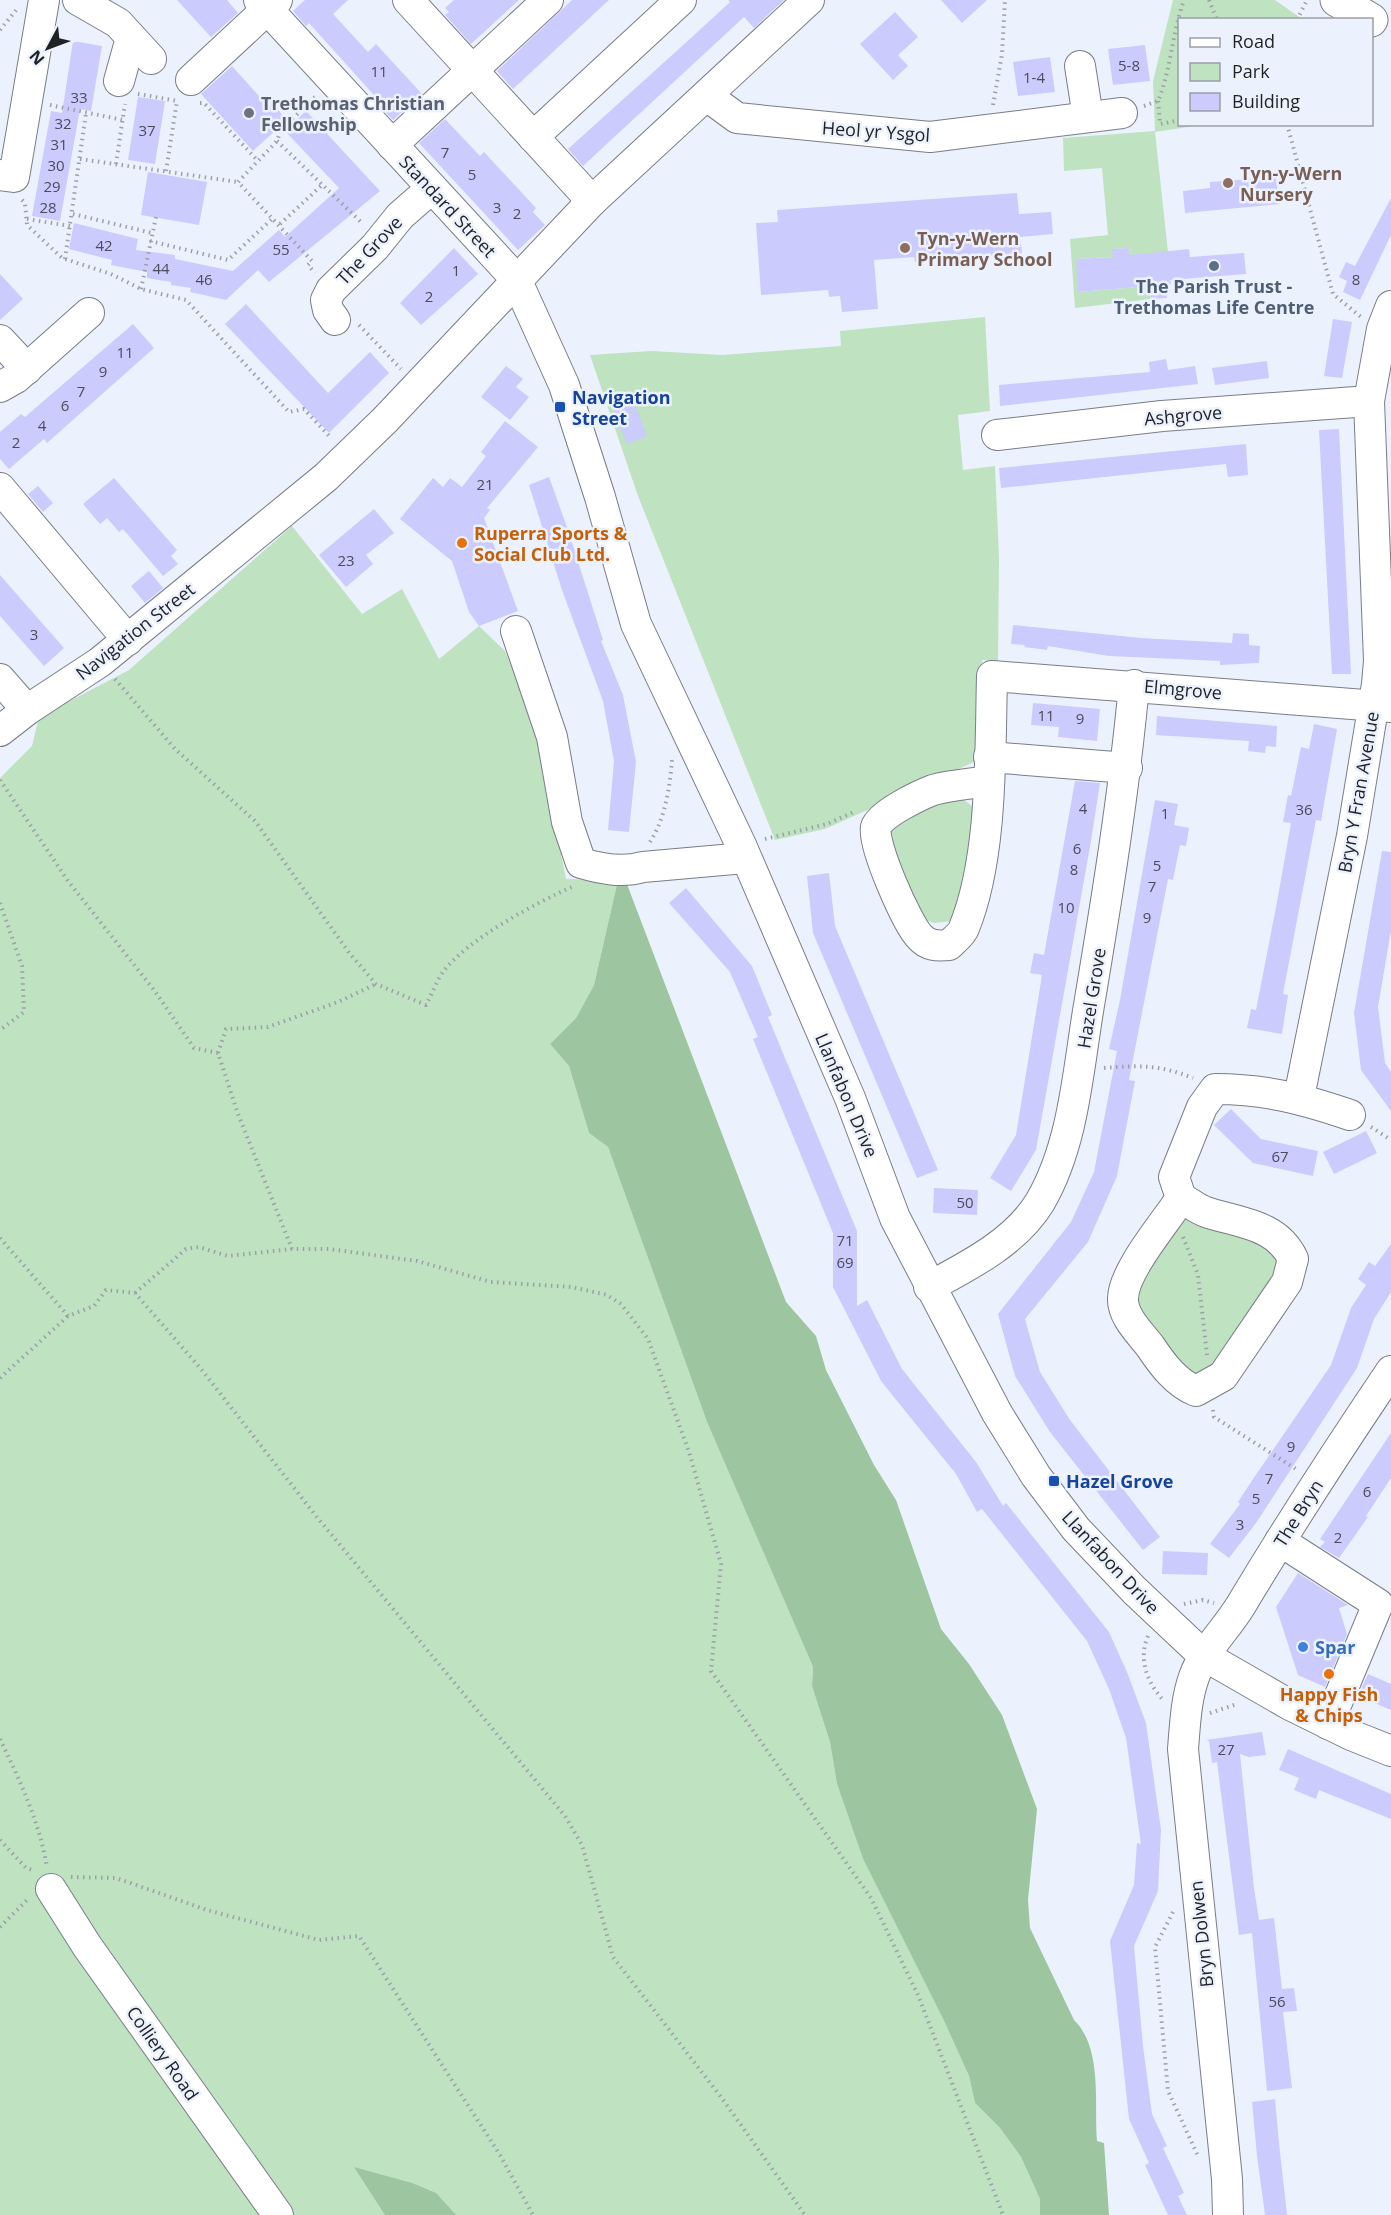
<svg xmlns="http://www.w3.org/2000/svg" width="1391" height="2215" font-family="'Open Sans',sans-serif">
<rect width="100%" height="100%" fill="#ecf2fd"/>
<g fill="#bfe2c1">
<polygon points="1173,0 1275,0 1302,19 1180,20 1180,124 1201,125 1155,132 1168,252 1130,255 1129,248 1113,249 1113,257 1077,259 1079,292 1149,286 1151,299 1075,308 1070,239 1108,235 1102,168 1064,171 1063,138 1155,131 1153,81"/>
<polygon points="985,317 990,411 958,415 963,470 995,466 999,558 998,661 982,660 979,749 974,762 825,829 775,840 638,496 590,355 651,351 723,355 841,346 840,331"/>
<polygon points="292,526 362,614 402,589 439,659 479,626 505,651 535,722 566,879 618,880 594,985 576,1018 550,1044 569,1066 589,1133 608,1147 707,1422 813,1667 812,1686 830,1742 837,1784 863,1859 945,2023 969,2076 975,2103 1000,2128 1021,2157 1040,2199 1040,2215 0,2215 0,778 32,746 39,717 129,670"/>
<polygon points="956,794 976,809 979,823 953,921 934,923 923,919 888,844 890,826"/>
<polygon points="1181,1198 1293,1259 1196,1391 1152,1350 1127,1283"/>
</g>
<g fill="#9dc6a0">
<path d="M 625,879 L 786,1302 L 816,1336 L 826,1370 L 874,1465 L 896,1500 L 941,1629 L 969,1664 L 1002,1715 L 1037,1809 L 1028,1900 L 1030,1928 L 1074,2020 C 1103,2048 1094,2104 1097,2141 L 1104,2143 L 1109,2215 L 1040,2215 L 1040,2199 L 1021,2157 L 1000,2128 L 975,2103 L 969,2076 L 945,2023 L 863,1859 L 837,1784 L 830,1742 L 812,1686 L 813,1667 L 707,1422 L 608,1147 L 589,1133 L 569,1066 L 550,1044 L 576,1018 L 594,985 L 618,880 Z"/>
<polygon points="354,2167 412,2183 436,2193 456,2215 385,2215"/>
</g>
<g fill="#cbcbfd">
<polygon points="177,0 227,0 238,13 211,37"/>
<polygon points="305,0 348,0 333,14 368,52 376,44 422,94 393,120 380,106 382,104 309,23 306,26 293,11"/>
<polygon points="454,0 519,0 471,44 445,15 449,12 445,8"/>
<polygon points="572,0 609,0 513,89 497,71"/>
<polygon points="728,0 784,0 754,28 744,17 583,166 568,149 691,38 730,2"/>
<polygon points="941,0 987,0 962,23"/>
<polygon points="895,12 918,37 898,55 908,66 893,80 860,44"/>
<polygon points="73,41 102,46 91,111 80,109 60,221 32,216 51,111 62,113"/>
<polygon points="1145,45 1150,81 1113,85 1108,49"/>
<polygon points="1050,57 1055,92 1018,96 1013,62"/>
<polygon points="232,66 267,105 271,102 287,120 253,151 201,94"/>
<polygon points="138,97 165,101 155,164 128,160"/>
<polygon points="306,111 380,191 269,282 258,270 226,300 190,292 191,288 171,285 171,282 147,278 147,272 111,265 112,260 69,249 74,223 138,239 136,250 175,255 175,259 233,271 279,230 285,237 339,188 285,131"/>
<polygon points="445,119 480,156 484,152 536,208 533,212 545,225 518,250 419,143"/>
<polygon points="148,172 207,182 199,225 141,215"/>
<polygon points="1276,177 1279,204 1185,213 1183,191 1210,188 1210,182"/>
<polygon points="1017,193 1019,214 1051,212 1053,234 1020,237 1022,253 915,262 914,257 874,260 878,309 842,312 840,296 829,297 828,290 761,295 756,223 778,222 777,210"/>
<polygon points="1391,198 1391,235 1360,300 1343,292 1347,281 1339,277 1346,262 1355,266"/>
<polygon points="454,248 478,274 421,325 400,303"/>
<polygon points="1129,248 1130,255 1189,249 1190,257 1244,253 1246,274 1170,280 1171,284 1166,285 1167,298 1151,299 1149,286 1078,292 1076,259 1113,257 1112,249"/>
<polygon points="0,274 23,299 0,320"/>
<polygon points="246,304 328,393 370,352 389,373 329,433 225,324"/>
<polygon points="1333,319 1352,322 1342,378 1324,376"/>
<polygon points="133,324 154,348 47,443 44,439 9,469 0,459 0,432 21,414 25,417"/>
<polygon points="1166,359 1168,370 1195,366 1198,384 1000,406 999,385 1150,372 1149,362"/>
<polygon points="1267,361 1269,378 1215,385 1212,368"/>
<polygon points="506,366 523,379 516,387 529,397 510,420 481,397"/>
<polygon points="630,392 647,436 627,444 609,400"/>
<polygon points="505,421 538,447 487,508 490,510 484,518 518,611 479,626 469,612 452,561 400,519 433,478 443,487 450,478 462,487 486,456 481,452"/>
<polygon points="1339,429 1351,674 1332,674 1319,430"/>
<polygon points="1246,444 1248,475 1228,477 1226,464 1001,488 999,468"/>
<polygon points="549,477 567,527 603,640 601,641 623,695 636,762 629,832 608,830 614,761 603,701 562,590 529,485"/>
<polygon points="114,478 177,550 171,556 178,564 163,576 123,529 119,532 107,518 100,524 83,504"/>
<polygon points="38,486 53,503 43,512 28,494"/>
<polygon points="374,509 394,533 366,555 373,564 346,587 319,555"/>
<polygon points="149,571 163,588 145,603 131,586"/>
<polygon points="0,575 64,648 44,666 0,616"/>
<polygon points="1013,625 1141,638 1232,643 1233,633 1249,634 1249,645 1260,646 1259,663 1220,665 1220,661 1109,656 1048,646 1047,650 1024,647 1025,645 1011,644"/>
<polygon points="1033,703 1100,709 1097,741 1058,737 1059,727 1031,725"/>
<polygon points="1157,716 1277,726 1276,747 1266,746 1265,753 1248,751 1249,741 1156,735"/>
<polygon points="1314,724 1337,729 1321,821 1316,820 1283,994 1288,995 1282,1034 1247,1028 1251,1009 1256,1010 1277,902 1291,823 1283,822 1288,795 1291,796 1301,747 1309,749"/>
<polygon points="1075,781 1100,783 1091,841 1036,1150 1011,1191 990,1178 1016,1135 1042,975 1030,973 1034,953 1044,955"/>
<polygon points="1155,800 1178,804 1174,825 1189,828 1186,846 1180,845 1173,880 1168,879 1129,1080 1135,1081 1117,1176 1088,1242 1025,1319 1040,1372 1070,1420 1160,1537 1143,1550 1050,1432 1015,1376 998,1314 1071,1222 1094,1172 1117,1051 1109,1049 1120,1000"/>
<polygon points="1382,851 1391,852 1391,930 1378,1007 1385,1063 1391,1072 1391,1111 1361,1070 1354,1013"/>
<polygon points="829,873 835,926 938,1170 917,1178 813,933 807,876"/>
<polygon points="686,888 752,966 772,1015 768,1017 857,1231 857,1306 867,1300 902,1369 976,1462 1003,1506 1006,1503 1109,1632 1127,1672 1146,1723 1161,1830 1158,1891 1134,1946 1143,2046 1152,2114 1167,2146 1163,2148 1184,2193 1178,2196 1187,2215 1168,2215 1145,2165 1149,2163 1129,2119 1110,1941 1134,1885 1137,1843 1141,1844 1126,1738 1109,1689 1087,1641 982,1509 977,1512 956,1474 881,1381 833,1287 833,1233 753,1039 758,1037 730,972 669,903"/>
<polygon points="1231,1109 1261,1139 1318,1151 1313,1176 1253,1163 1214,1125"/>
<polygon points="1366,1131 1377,1153 1334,1174 1323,1152"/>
<polygon points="934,1188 978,1190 977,1215 933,1213"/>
<polygon points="1391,1244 1391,1292 1374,1319 1357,1368 1256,1523 1229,1558 1210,1544 1240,1504 1238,1502 1253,1479 1331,1365 1351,1308 1366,1285 1358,1279 1369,1262 1375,1266"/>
<polygon points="1391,1433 1391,1478 1366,1516 1368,1517 1339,1558 1320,1547 1325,1542 1320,1539"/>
<polygon points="1163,1551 1208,1553 1207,1575 1162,1574"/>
<polygon points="1298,1573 1348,1605 1339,1608 1347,1634 1325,1687 1298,1675 1276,1607"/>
<polygon points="1368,1674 1391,1684 1391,1710 1358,1696"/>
<polygon points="1262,1732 1266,1755 1249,1757 1240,1754 1254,1888 1259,1920 1274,1918 1282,1989 1294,1988 1297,2011 1283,2012 1292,2088 1267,2091 1252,1933 1239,1935 1217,1762 1212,1763 1209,1741 1206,1740"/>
<polygon points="1288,1749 1391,1794 1391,1819 1319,1790 1316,1799 1294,1790 1299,1778 1279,1770"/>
<polygon points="1275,2099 1279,2143 1287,2215 1265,2215 1257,2156 1252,2102"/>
</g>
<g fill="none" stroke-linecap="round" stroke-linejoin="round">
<defs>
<g id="minor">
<polyline points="78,0 118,23 151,59"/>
<polyline points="259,0 516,279 564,385 600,497 636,624 741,845 850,1098 895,1218 997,1413 1036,1476 1076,1529 1134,1590 1203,1655 1290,1705 1351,1735 1391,1751"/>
<polyline points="408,0 592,201"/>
<polyline points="1080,66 1088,117"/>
<polyline points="191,80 277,0"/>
<polyline points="119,81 131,38"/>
<polyline points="707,96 737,118 930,137 1122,113"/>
<polyline points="533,137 681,0"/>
<polyline points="392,145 548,0"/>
<polyline points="0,175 14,177 44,0"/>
<polyline points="335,320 328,310 326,300 331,290 375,247 400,216 432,188"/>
<polyline points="0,340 27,369"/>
<polyline points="0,387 16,378 89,313"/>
<polyline points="997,435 1162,416 1369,401"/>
<polyline points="0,488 128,640"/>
<path d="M 516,631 L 552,737 L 567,822 L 581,863 C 601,869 622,873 643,867 L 745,858"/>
<polyline points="0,679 27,710"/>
<polyline points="0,731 27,710 100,662 326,477 385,420 592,201 809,0"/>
<polyline points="989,757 1127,768"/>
<path d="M 988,781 C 970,784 950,785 933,790 C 920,795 880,814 876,827 C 871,842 907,924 920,937 C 928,946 937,946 949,945 C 954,940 962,934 964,928 C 993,857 990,753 992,676 L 1391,707"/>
<polyline points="1299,1097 1352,836 1377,684 1379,661 1369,401 1382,329 1391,306"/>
<path d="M 1181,1198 C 1165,1223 1124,1270 1123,1298 C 1122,1316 1140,1333 1150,1346 C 1162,1364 1176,1383 1196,1391 L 1223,1376 L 1287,1282 L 1293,1259 C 1277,1224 1239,1223 1206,1212 C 1197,1209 1189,1202 1181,1198 L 1174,1177 L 1202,1107 L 1215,1089 C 1265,1089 1303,1099 1350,1115"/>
<path d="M 929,1287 C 968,1266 1016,1242 1040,1202 C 1074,1144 1078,1070 1089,1005 C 1107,898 1124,793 1134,685"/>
<polyline points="1280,1541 1378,1604 1328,1724"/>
<polyline points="51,1889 87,1946 278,2215"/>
<path d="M 1228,2215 L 1227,2179 L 1183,1749 C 1185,1725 1186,1699 1194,1677 C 1204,1649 1226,1630 1241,1605 C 1289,1525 1339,1448 1391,1371"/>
</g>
<polyline id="major" points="1337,0 1371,20"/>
</defs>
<use href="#minor" stroke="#787d87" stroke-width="32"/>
<use href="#major" stroke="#787d87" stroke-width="35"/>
<g stroke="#9ca0a8" stroke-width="4" stroke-dasharray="1.5 4.5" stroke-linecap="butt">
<polyline points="1209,0 1217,20"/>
<polyline points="1297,20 1307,0"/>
<polyline points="0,30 17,9"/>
<polyline points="138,94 178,101"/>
<polyline points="315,97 281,130 277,141 238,182 312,261 308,265 315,273"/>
<polyline points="1158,101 1160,124 1180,120"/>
<polyline points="200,103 204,103 258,161"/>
<polyline points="50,105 123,120"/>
<polyline points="993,105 1002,54 1005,0"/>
<path d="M 1144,106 L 1158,101 C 1171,70 1172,33 1184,0"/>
<polyline points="1287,124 1333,294 1361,317"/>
<polyline points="277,141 362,223"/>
<polyline points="80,159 238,182"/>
<polyline points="116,164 125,104"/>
<polyline points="166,171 177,101"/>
<polyline points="22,200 25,203 27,225 62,258 111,274 141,289 186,300 289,412 304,409 331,438"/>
<polyline points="73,214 152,233"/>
<polyline points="27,219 70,226"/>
<polyline points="280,224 322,185"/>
<polyline points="150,241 228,260 273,218"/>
<polyline points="65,259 86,113"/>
<polyline points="141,289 156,217"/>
<polyline points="359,325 401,369"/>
<path d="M 115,679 L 175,749 L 255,821 L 350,954 L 376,984 L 426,1005 C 432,994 436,982 443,972 C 465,941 537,902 572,887"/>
<polyline points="0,780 68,881 154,990 194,1048 218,1053 238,1114 292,1249"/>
<polyline points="765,839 827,824 856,811"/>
<path d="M 650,842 C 665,819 670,787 672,760"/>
<polyline points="0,903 22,966 24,1012 0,1030"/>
<polyline points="218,1053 226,1029 268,1027 338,1002 376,984"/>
<path d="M 1104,1068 C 1138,1065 1161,1065 1193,1078"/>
<polyline points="1371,1127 1391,1140"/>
<polyline points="1183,1237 1198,1275 1207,1355"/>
<polyline points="0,1238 68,1316 94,1306 106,1290 135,1293 201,1369 316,1516 565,1816 582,1845 613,1957 721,2097 805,2215"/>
<polyline points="135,1293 186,1249 199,1247 228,1256 292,1249 329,1249 417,1261 491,1282 572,1287 607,1295 621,1304 648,1339 689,1452 721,1564 711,1671 871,1898 918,1995 1003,2215"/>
<polyline points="0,1378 68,1316"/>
<polyline points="1213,1410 1214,1417 1296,1469"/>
<polyline points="1184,1604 1203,1600 1214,1603"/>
<path d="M 1148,1636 C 1138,1659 1147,1682 1163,1700"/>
<polyline points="1210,1713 1237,1704"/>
<path d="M 0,1739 C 20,1781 39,1821 47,1867"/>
<polyline points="0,1840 26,1868 35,1871"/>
<polyline points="71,1877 116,1878 207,1910 319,1940 359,1936 500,2155 533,2215"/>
<polyline points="1173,1912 1155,1947 1168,2091 1198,2156"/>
<polyline points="0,1927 29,1898"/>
</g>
<use href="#minor" stroke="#fff" stroke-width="30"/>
<use href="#major" stroke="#fff" stroke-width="33"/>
</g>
<circle fill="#6b7280" stroke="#ecf2fd" stroke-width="2" cx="249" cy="113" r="6"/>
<g fill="#8d6e63" stroke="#ecf2fd" stroke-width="2">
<circle cx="1228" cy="183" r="6"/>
<circle cx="905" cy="248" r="6"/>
</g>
<circle fill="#5c6f8a" stroke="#ecf2fd" stroke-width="2" cx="1214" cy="266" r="6"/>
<g fill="#1a4fb4" stroke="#ecf2fd" stroke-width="2">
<rect x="554" y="401" width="12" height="12" rx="3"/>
<rect x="1048" y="1475" width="12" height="12" rx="3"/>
</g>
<g fill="#e8710a" stroke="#ecf2fd" stroke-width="2">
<circle cx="462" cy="543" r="6"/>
<circle cx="1329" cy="1674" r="6"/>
</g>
<circle fill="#3f7fe0" stroke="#ecf2fd" stroke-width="2" cx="1303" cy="1647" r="6"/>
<g text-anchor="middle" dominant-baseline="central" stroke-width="5" stroke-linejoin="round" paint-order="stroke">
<g font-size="15" fill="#4a4c5b">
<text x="1129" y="65">5-8</text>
<text x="379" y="71">11</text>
<text x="1034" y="77">1-4</text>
<text x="79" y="97">33</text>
<text x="63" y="123">32</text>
<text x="147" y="130">37</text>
<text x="59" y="144">31</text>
<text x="445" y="152">7</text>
<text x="56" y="165">30</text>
<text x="472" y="174">5</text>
<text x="52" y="186">29</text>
<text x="48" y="207">28</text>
<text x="497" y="207">3</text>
<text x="517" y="213">2</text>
<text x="104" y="245">42</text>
<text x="281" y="249">55</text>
<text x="161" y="268">44</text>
<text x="456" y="270">1</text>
<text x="204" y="279">46</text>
<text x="1356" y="279">8</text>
<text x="429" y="296">2</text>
<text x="125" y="352">11</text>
<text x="103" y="371">9</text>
<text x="81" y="391">7</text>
<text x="65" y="405">6</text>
<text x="42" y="425">4</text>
<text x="16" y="442">2</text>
<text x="485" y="484">21</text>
<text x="346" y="560">23</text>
<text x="34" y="634">3</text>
<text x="1046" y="715">11</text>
<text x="1080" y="718">9</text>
<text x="1083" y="808">4</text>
<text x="1304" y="809">36</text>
<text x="1165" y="813">1</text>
<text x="1077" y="848">6</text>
<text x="1157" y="865">5</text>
<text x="1074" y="869">8</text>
<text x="1152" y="886">7</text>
<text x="1066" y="907">10</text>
<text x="1147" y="917">9</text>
<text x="1280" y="1156">67</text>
<text x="965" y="1202">50</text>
<text x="845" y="1240">71</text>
<text x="845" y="1262">69</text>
<text x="1291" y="1446">9</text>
<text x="1269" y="1478">7</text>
<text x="1367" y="1491">6</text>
<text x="1256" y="1498">5</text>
<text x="1240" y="1524">3</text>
<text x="1338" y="1537">2</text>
<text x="1226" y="1749">27</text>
<text x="1277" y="2001">56</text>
</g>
<g font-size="18" font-weight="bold" fill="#5b616d" stroke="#ecf2fd" text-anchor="start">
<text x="261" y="103">Trethomas Christian<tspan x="261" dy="21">Fellowship</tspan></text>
</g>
<g font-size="18" fill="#1f2125" stroke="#ecf2fd">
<text transform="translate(876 131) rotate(4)">Heol yr Ysgol</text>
<text transform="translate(448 206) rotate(47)">Standard Street</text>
<text transform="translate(369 250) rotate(-47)">The Grove</text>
<text transform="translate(1183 415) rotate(-5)">Ashgrove</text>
<text transform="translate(135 631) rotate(-38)">Navigation Street</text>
<text transform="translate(1183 689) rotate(5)">Elmgrove</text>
<text transform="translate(1358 792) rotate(-80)">Bryn Y Fran Avenue</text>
<text transform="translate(1091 998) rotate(-81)">Hazel Grove</text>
<text transform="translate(847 1095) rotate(67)">Llanfabon Drive</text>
<text transform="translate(1298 1513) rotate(-58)">The Bryn</text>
<text transform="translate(1111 1562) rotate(47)">Llanfabon Drive</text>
<text transform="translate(1201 1934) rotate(-96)">Bryn Dolwen</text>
<text transform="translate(163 2053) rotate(55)">Colliery Road</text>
</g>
<g font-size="18" font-weight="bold" fill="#785e54" stroke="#ecf2fd" text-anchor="start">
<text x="1240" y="173">Tyn-y-Wern<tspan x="1240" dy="21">Nursery</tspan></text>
<text x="917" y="238">Tyn-y-Wern<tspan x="917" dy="21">Primary School</tspan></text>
</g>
<g font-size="18" font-weight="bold" fill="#4e5e75" stroke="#ecf2fd">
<text x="1214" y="286">The Parish Trust -<tspan x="1214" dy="21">Trethomas Life Centre</tspan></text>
</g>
<g font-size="18" font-weight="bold" fill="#164399" stroke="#ecf2fd" text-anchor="start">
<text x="572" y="397">Navigation<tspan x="572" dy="21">Street</tspan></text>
<text x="1066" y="1481">Hazel Grove</text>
</g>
<g font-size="18" font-weight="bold" fill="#c56008" stroke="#ecf2fd" text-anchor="start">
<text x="474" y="533">Ruperra Sports &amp;<tspan x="474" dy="21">Social Club Ltd.</tspan></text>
<text x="1329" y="1694" text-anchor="middle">Happy Fish<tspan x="1329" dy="21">&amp; Chips</tspan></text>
</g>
<g font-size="18" font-weight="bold" fill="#366cbe" stroke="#ecf2fd" text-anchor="start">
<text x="1315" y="1647">Spar</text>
</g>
</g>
<rect x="1178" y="18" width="195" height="108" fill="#ecf2fd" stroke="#9a9ea7" stroke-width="1.5"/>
<rect x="1190" y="38" width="30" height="9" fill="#ffffff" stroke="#9a9ea7" stroke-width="1.5"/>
<text x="1232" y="48" font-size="18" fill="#1f2125">Road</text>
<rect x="1190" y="63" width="30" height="18" fill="#bfe2c1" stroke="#9a9ea7" stroke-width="1.5"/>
<text x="1232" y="78" font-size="18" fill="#1f2125">Park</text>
<rect x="1190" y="93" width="30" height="18" fill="#cbcbfd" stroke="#9a9ea7" stroke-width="1.5"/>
<text x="1232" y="108" font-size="18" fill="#1f2125">Building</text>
<g transform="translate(48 48) rotate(229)" stroke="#ecf2fd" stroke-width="4.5" paint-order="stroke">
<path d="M0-4.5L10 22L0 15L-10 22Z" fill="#1f2125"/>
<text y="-9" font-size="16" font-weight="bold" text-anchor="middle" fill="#1f2125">N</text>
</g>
</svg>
